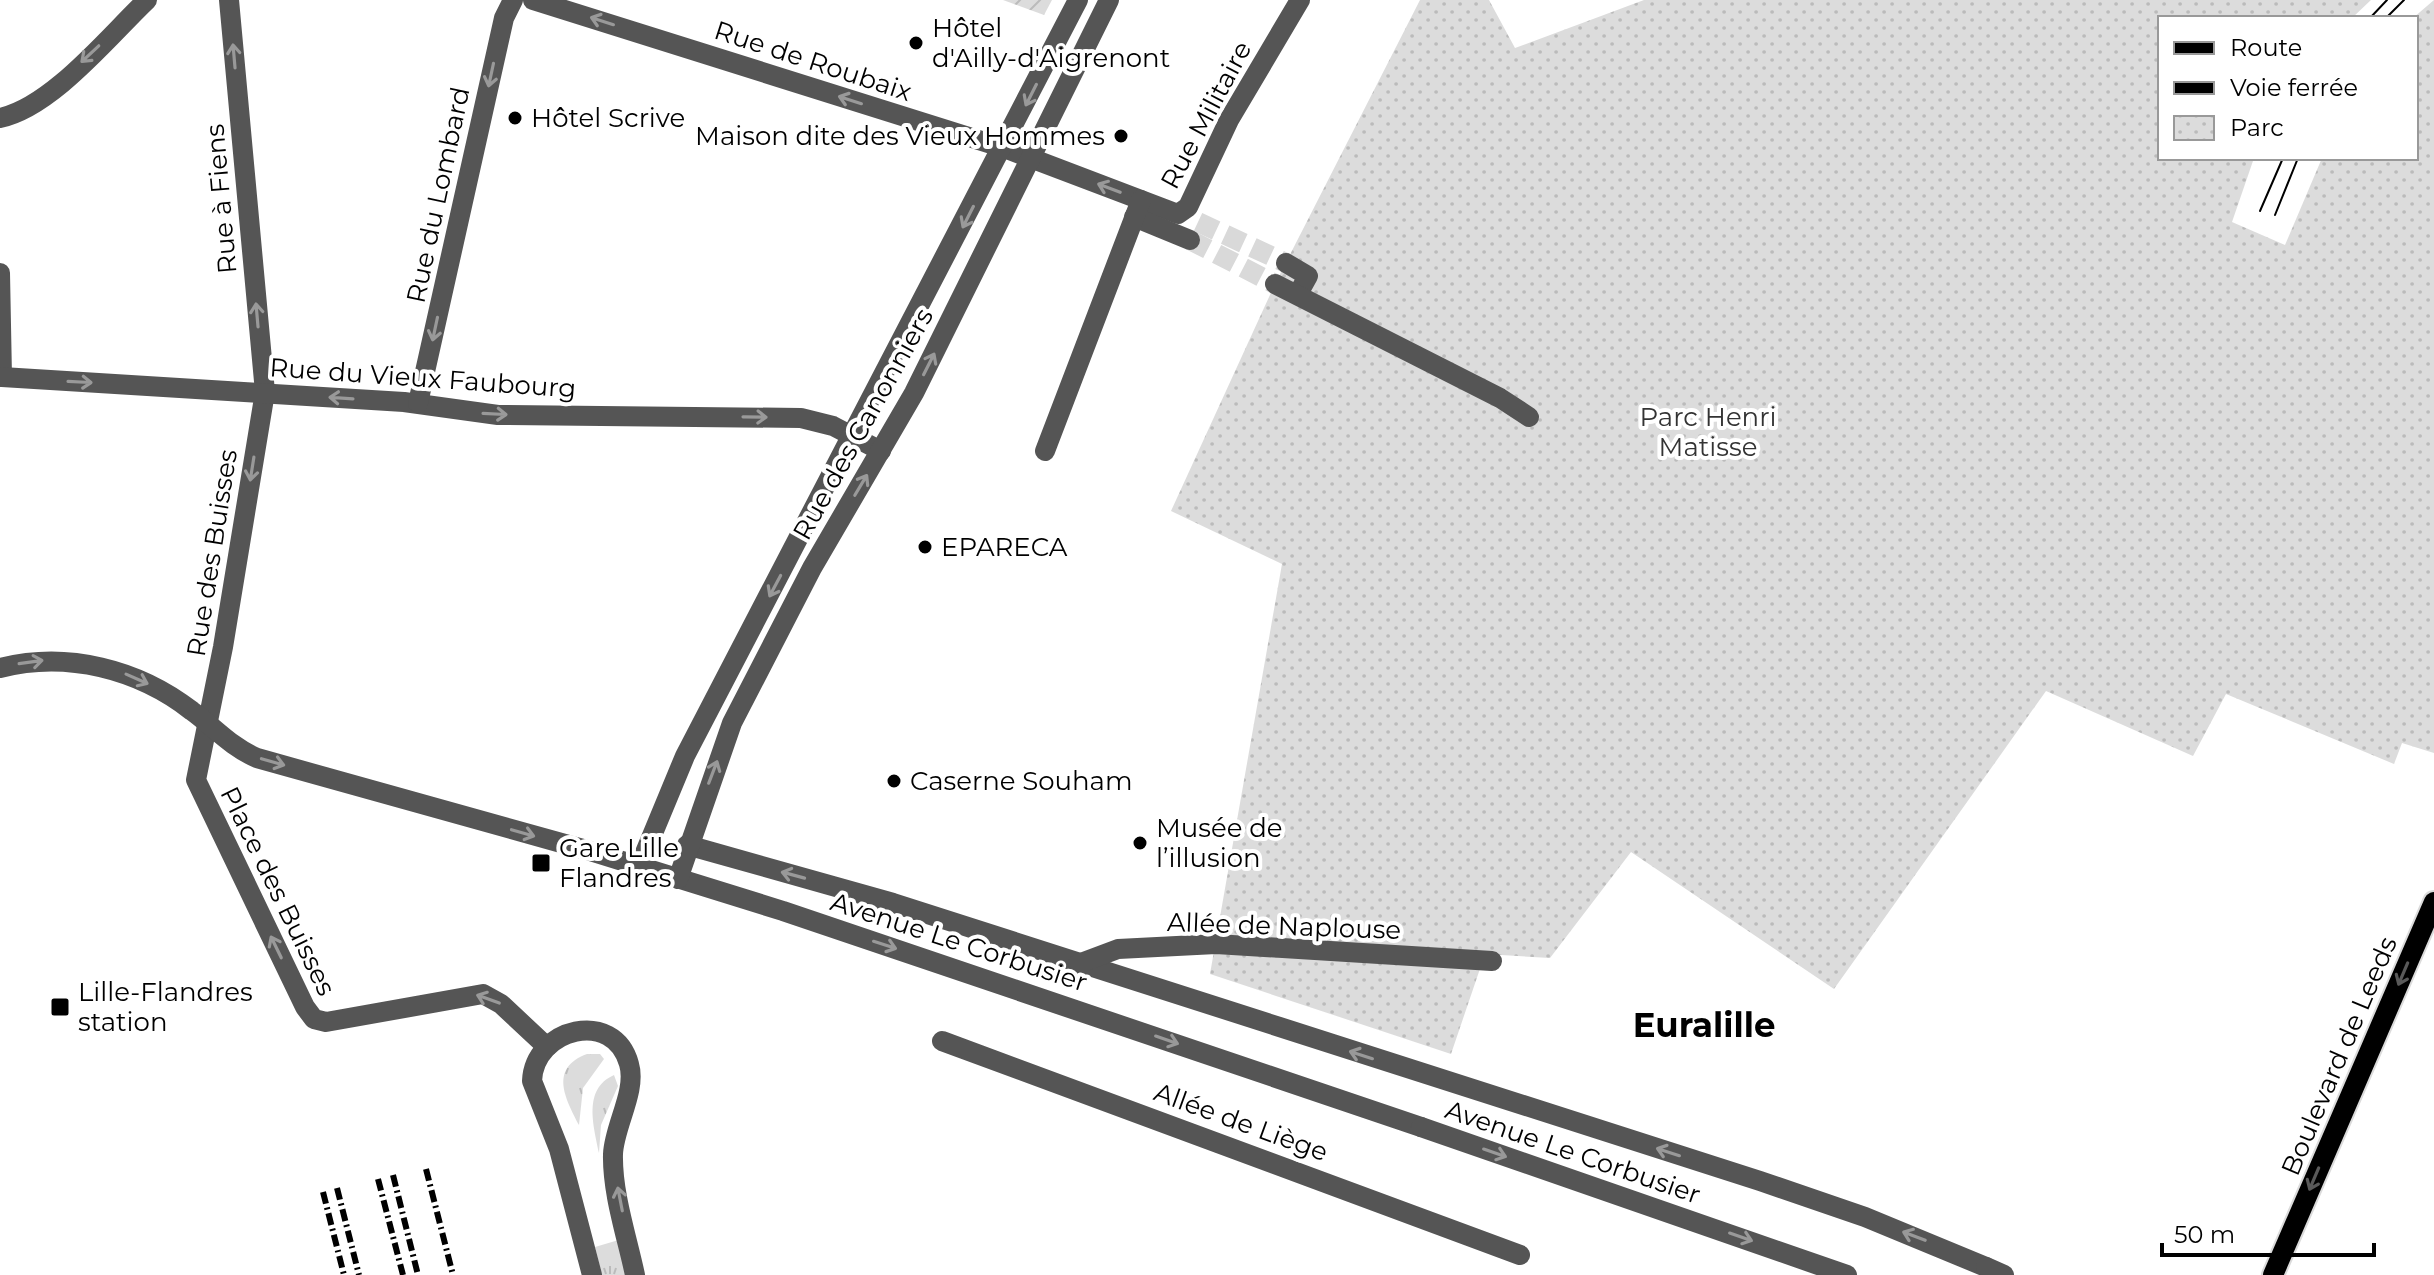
<svg xmlns="http://www.w3.org/2000/svg" width="2434" height="1275" font-family="Montserrat,sans-serif">
<defs>
<pattern id="grass-tufts" width="24" height="20" patternUnits="userSpaceOnUse" patternTransform="scale(2)"><rect width="24" height="20" fill="#dcdcdc"/><path d="M3 7l-1-3M5 7V3M7 7l1-3M15 17l-1-3M17 17v-4M19 17l1-3" fill="none" stroke="#bbb"/></pattern>
<pattern id="park-dots" width="8" height="8" patternUnits="userSpaceOnUse" patternTransform="scale(2)"><rect width="8" height="8" fill="#dcdcdc"/><path d="M2 2h.1M6 6h.1" fill="none" stroke="#bbb" stroke-width="1.8" stroke-linecap="round"/></pattern>
<pattern id="garden-furrows" width="10" height="10" patternUnits="userSpaceOnUse" patternTransform="scale(2)"><rect width="10" height="10" fill="#dcdcdc"/><path d="M-1 1l2-2M0 10L10 0M9 11l2-2" fill="none" stroke="#bbb"/></pattern>
</defs>
<rect width="100%" height="100%" fill="#fff"/>
<g fill="url(#grass-tufts)">
<path d="M 587,1054 L 600,1054 L 604,1059 L 583,1088 L 579,1125 C 565,1098 549,1068 587,1054 Z"/>
<path d="M 614,1075 L 618,1086 L 601,1125 L 599,1153 C 594,1127 582,1089 614,1075 Z"/>
<polygon points="622,1239 626,1275 602,1275 595,1247"/>
</g>
<polygon fill="url(#park-dots)" points="1420,0 1489,0 1515,48 1644,0 2371,0 2352,18 2160,18 2160,158 2254,158 2232,222 2285,245 2322,158 2416,158 2416,18 2413,18 2434,0 2434,753 2402,743 2394,764 2226,694 2193,756 2046,691 1834,989 1631,852 1550,958 1485,954 1451,1054 1210,974 1282,564 1171,511 1275,284"/>
<polygon fill="url(#garden-furrows)" points="1003,0 1052,0 1044,15"/>
<g fill="none" stroke-linecap="round" stroke-linejoin="round">
<g stroke="#d9d9d9" stroke-width="20" stroke-dasharray="20 10" stroke-linecap="butt">
<polyline points="1198,222 1286,263"/>
<polyline points="1190,240 1275,284"/>
</g>
<defs>
<polyline id="major" points="2273,1275 2434,902"/>
</defs>
<use href="#major" stroke="#dbdbdb" stroke-width="24"/>
<g stroke="#555" stroke-width="20">
<polyline points="229,0 265,392 223,647 196,780 305,1007 314,1019 326,1022 483,994 501,1004 547,1047"/>
<polyline points="533,0 1004,148 1178,214 1188,207 1229,120 1300,0"/>
<path d="M 0,118 C 52,107 109,36 147,0"/>
<polyline points="1134,217 1190,240"/>
<polyline points="1286,263 1308,276 1298,294"/>
<polyline points="0,273 2,377"/>
<polyline points="1275,284 1500,398 1529,417"/>
<polyline points="2,377 404,402 498,415 801,418 833,426 881,451"/>
<polyline points="418,403 504,18 513,0"/>
<polyline points="1045,451 1141,200"/>
<path d="M 0,668 C 67,651 138,669 192,711 C 214,727 231,747 257,758 L 590,851 L 783,911 L 1421,1127"/>
<polyline points="687,845 893,903 1760,1181 1865,1217 1986,1267"/>
<polyline points="639,867 685,756 1078,0"/>
<polyline points="678,879 732,723 812,568 914,393 1109,0"/>
<polyline points="1078,964 1118,949 1216,944 1492,961"/>
<polyline points="942,1041 1520,1255"/>
<path d="M 592,1275 L 559,1149 L 532,1081 C 534,1028 614,1008 629,1064 C 637,1091 614,1126 613,1154 C 612,1193 627,1237 635,1275"/>
</g>
<use href="#major" stroke="#000" stroke-width="20"/>
<g stroke="#000" stroke-width="2">
<polyline points="2370,18 2387,0"/>
<polyline points="2386,18 2404,0"/>
<polyline points="2260,211 2283,158"/>
<polyline points="2275,215 2298,158"/>
</g>
<g stroke="#000" stroke-width="6" stroke-dasharray="12 4 2 4" stroke-linecap="butt">
<polyline points="426,1169 453,1275"/>
<polyline points="393,1175 418,1275"/>
<polyline points="378,1179 403,1275"/>
<polyline points="337,1188 359,1275"/>
<polyline points="323,1192 344,1275"/>
</g>
<g stroke="#555" stroke-width="20">
<polyline points="1421,1127 1847,1275"/>
<polyline points="1986,1267 2004,1275"/>
</g>
</g>
<defs><path id="oneway-shaft" d="M-6 0H5M1.5-3L5.5 0L1.5 3" fill="none" stroke-width="1.6" stroke-linecap="round" stroke-linejoin="round" transform="scale(2)"/></defs>
<g stroke="#999">
<use href="#oneway-shaft" transform="translate(602 21) rotate(-162)"/>
<use href="#oneway-shaft" transform="translate(90 54) rotate(137)"/>
<use href="#oneway-shaft" transform="translate(234 56) rotate(-95)"/>
<use href="#oneway-shaft" transform="translate(491 75) rotate(102)"/>
<use href="#oneway-shaft" transform="translate(1031 95) rotate(117)"/>
<use href="#oneway-shaft" transform="translate(850 100) rotate(-162)"/>
<use href="#oneway-shaft" transform="translate(1109 188) rotate(-159)"/>
<use href="#oneway-shaft" transform="translate(968 217) rotate(117)"/>
<use href="#oneway-shaft" transform="translate(257 315) rotate(-95)"/>
<use href="#oneway-shaft" transform="translate(435 329) rotate(102)"/>
<use href="#oneway-shaft" transform="translate(929 364) rotate(-63)"/>
<use href="#oneway-shaft" transform="translate(80 382) rotate(3)"/>
<use href="#oneway-shaft" transform="translate(341 398) rotate(-176)"/>
<use href="#oneway-shaft" transform="translate(495 414) rotate(3)"/>
<use href="#oneway-shaft" transform="translate(755 417) rotate(1)"/>
<use href="#oneway-shaft" transform="translate(252 469) rotate(99)"/>
<use href="#oneway-shaft" transform="translate(861 485) rotate(-59)"/>
<use href="#oneway-shaft" transform="translate(775 586) rotate(118)"/>
<use href="#oneway-shaft" transform="translate(31 662) rotate(-8)"/>
<use href="#oneway-shaft" transform="translate(137 679) rotate(24)"/>
<use href="#oneway-shaft" transform="translate(273 762) rotate(16)"/>
<use href="#oneway-shaft" transform="translate(713 772) rotate(-69)"/>
<use href="#oneway-shaft" transform="translate(523 833) rotate(16)"/>
<use href="#oneway-shaft" transform="translate(793 875) rotate(-165)"/>
<use href="#oneway-shaft" transform="translate(885 945) rotate(18)"/>
<use href="#oneway-shaft" transform="translate(276 947) rotate(-116)"/>
<use href="#oneway-shaft" transform="translate(488 999) rotate(-160)"/>
<use href="#oneway-shaft" transform="translate(1167 1040) rotate(19)"/>
<use href="#oneway-shaft" transform="translate(1361 1055) rotate(-162)"/>
<use href="#oneway-shaft" transform="translate(1668 1152) rotate(-162)"/>
<use href="#oneway-shaft" transform="translate(1495 1153) rotate(19)"/>
<use href="#oneway-shaft" transform="translate(620 1199) rotate(-101)"/>
<use href="#oneway-shaft" transform="translate(1914 1236) rotate(-159)"/>
<use href="#oneway-shaft" transform="translate(1741 1237) rotate(19)"/>
</g>
<g stroke="#595959">
<use href="#oneway-shaft" transform="translate(2403 974) rotate(113)"/>
<use href="#oneway-shaft" transform="translate(2314 1179) rotate(113)"/>
</g>
<g fill="#000" stroke="#fff" stroke-width="3">
<circle cx="916" cy="43" r="8"/>
<circle cx="515" cy="118" r="8"/>
<circle cx="1121" cy="136" r="8"/>
<circle cx="925" cy="547" r="8"/>
<circle cx="894" cy="781" r="8"/>
<circle cx="1140" cy="843" r="8"/>
<rect x="531" y="853" width="20" height="20" rx="4"/>
<rect x="50" y="997" width="20" height="20" rx="4"/>
</g>
<g text-anchor="middle" dominant-baseline="central" stroke-width="8" stroke-linejoin="round" paint-order="stroke">
<g font-size="26" fill="#000" stroke="#fff" text-anchor="start">
<text x="932" y="28">Hôtel<tspan x="932" dy="30">d'Ailly-d'Aigrenont</tspan></text>
<text x="531" y="118">Hôtel Scrive</text>
<text x="1105" y="136" text-anchor="end">Maison dite des Vieux Hommes</text>
<text x="941" y="547">EPARECA</text>
<text x="910" y="781">Caserne Souham</text>
<text x="1156" y="828">Musée de<tspan x="1156" dy="30">l’illusion</tspan></text>
<text x="559" y="848">Gare Lille<tspan x="559" dy="30">Flandres</tspan></text>
<text x="78" y="992">Lille-Flandres<tspan x="78" dy="30">station</tspan></text>
</g>
<g font-size="26" fill="#000" stroke="#fff">
<text transform="translate(813 61) rotate(18)">Rue de Roubaix</text>
<text transform="translate(1206 115) rotate(-62)">Rue Militaire</text>
<text transform="translate(438 195) rotate(-78)">Rue du Lombard</text>
<text transform="translate(221 199) rotate(-95)">Rue à Fiens</text>
<text transform="translate(423 378) rotate(4)">Rue du Vieux Faubourg</text>
<text transform="translate(863 424) rotate(-61)">Rue des Canonniers</text>
<text transform="translate(212 553) rotate(-81)">Rue des Buisses</text>
<text transform="translate(278 891) rotate(64)">Place des Buisses</text>
<text transform="translate(1284 926) rotate(2)">Allée de Naplouse</text>
<text transform="translate(959 942) rotate(18)">Avenue Le Corbusier</text>
<text transform="translate(2339 1056) rotate(-67)">Boulevard de Leeds</text>
<text transform="translate(1241 1122) rotate(20)">Allée de Liège</text>
<text transform="translate(1573 1152) rotate(19)">Avenue Le Corbusier</text>
</g>
<g font-size="26" fill="#333" stroke="#fff">
<text x="1708" y="417">Parc Henri<tspan x="1708" dy="30">Matisse</tspan></text>
</g>
<g font-size="34" font-weight="bold" fill="#000" stroke="#fff">
<text x="1704" y="1025">Euralille</text>
</g>
</g>
<rect x="2158" y="16" width="260" height="144" fill="#ffffff" stroke="#999999" stroke-width="2"/>
<rect x="2174" y="42" width="40" height="12" fill="#000000" stroke="#999999" stroke-width="2"/>
<text x="2230" y="56" font-size="24" fill="#000000">Route</text>
<rect x="2174" y="82" width="40" height="12" fill="#000000" stroke="#999999" stroke-width="2"/>
<text x="2230" y="96" font-size="24" fill="#000000">Voie ferrée</text>
<rect x="2174" y="116" width="40" height="24" fill="url(#park-dots)" stroke="#999999" stroke-width="2"/>
<text x="2230" y="136" font-size="24" fill="#000000">Parc</text>
<path d="M2162 1243v12h212v-12" fill="none" stroke="#000000" stroke-width="4"/>
<text x="2174" y="1243" font-size="24" fill="#000000" stroke="#ffffff" stroke-width="6" paint-order="stroke">50 m</text>
</svg>
